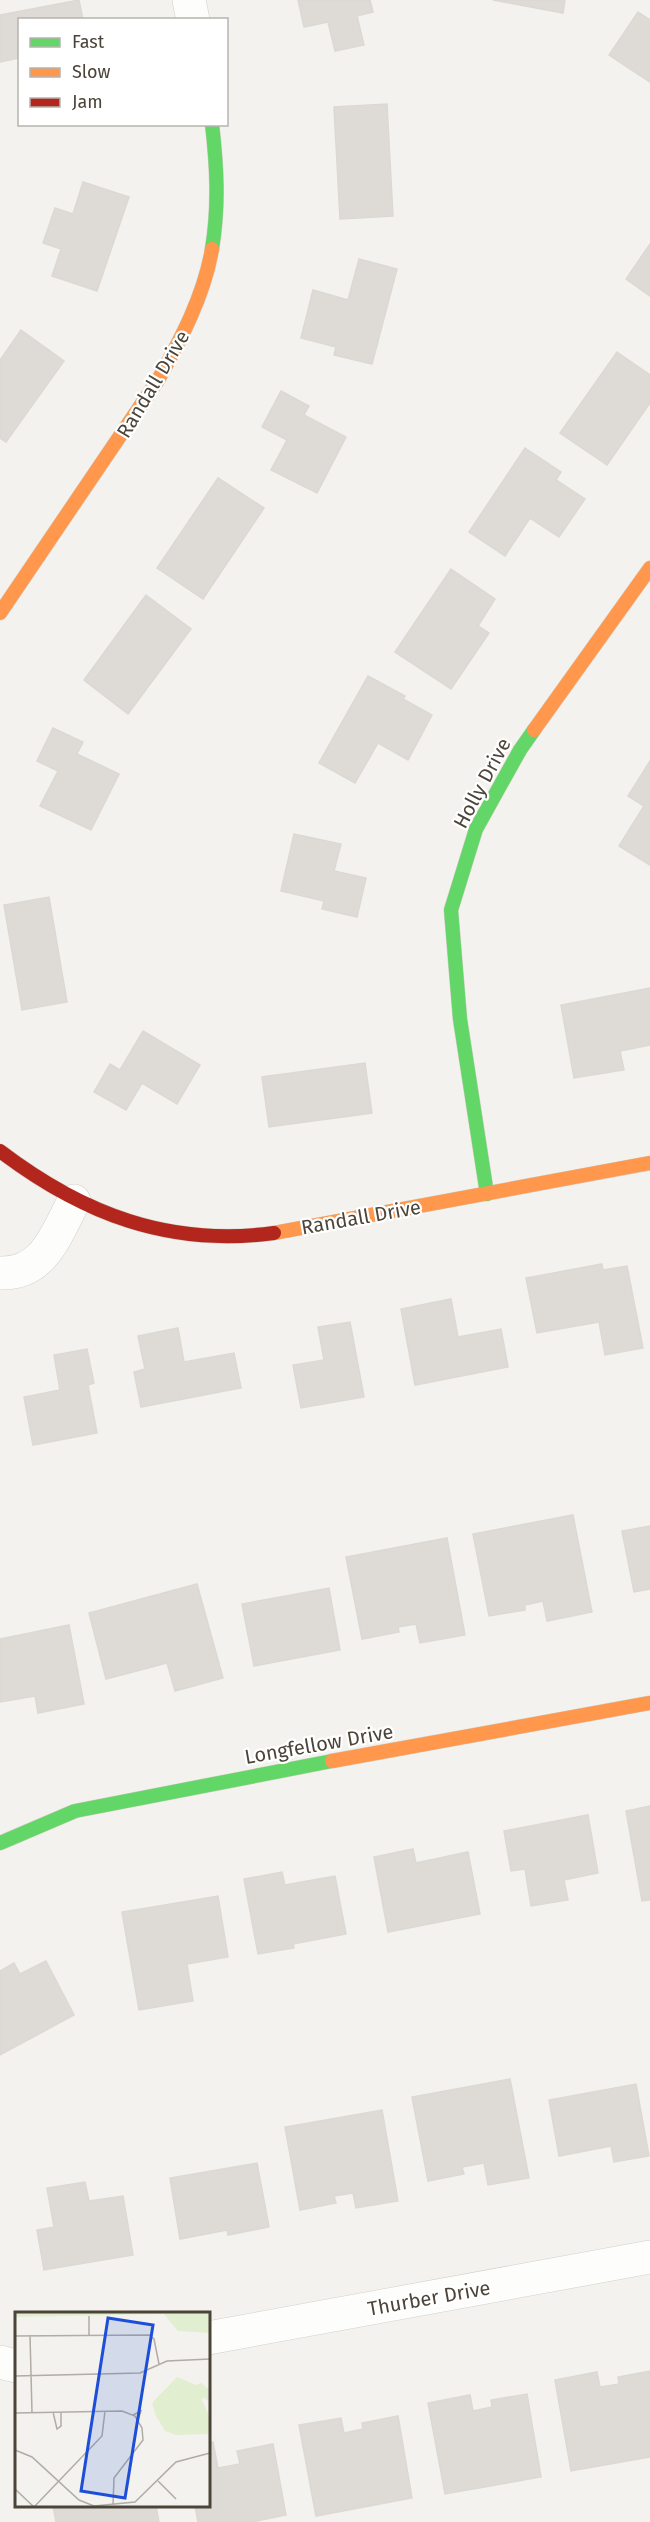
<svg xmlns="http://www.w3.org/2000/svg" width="650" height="2522" font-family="'Fira Sans',sans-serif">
<rect width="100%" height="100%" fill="#f4f2ee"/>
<g fill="#dedbd6" stroke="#dcd9d4" stroke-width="1.5">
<polygon points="79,0 83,20 20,20 20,58 0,62 0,15"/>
<polygon points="298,0 370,0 373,12 357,16 364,45 335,51 328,22 304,27"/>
<polygon points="493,0 565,0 563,13"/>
<polygon points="638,12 650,20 650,82 609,55"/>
<polygon points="387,104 393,216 340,219 334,107"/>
<polygon points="83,182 129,197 97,291 52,276 61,249 43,243 55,208 73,214"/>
<polygon points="650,244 650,296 626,279"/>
<polygon points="359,259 397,269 372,364 334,355 336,347 301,338 313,290 348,300"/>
<polygon points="21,330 64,361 6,442 0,438 0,360"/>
<polygon points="617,352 650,375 650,403 607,465 560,433"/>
<polygon points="281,391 309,406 304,415 346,437 317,493 271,470 287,440 262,427"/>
<polygon points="525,448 561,472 556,480 585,499 559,537 530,518 505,556 469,532"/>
<polygon points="218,478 264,508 203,599 157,568"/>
<polygon points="451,569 495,599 478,626 489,633 451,689 395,652"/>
<polygon points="146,595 191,629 128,714 84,680"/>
<polygon points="368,676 405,696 403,699 432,715 408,760 378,743 355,783 319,763"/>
<polygon points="53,728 83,742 77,754 119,774 91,830 40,806 58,771 37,761"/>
<polygon points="650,761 650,865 619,846 644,806 628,796"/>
<polygon points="294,834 341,844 334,871 366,878 357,917 322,909 324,901 281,891"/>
<polygon points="49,897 67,1002 22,1010 4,905"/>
<polygon points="650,988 650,1045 620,1051 624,1070 574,1078 561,1005"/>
<polygon points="143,1031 200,1065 177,1104 142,1083 126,1110 94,1092 110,1064 120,1070"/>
<polygon points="365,1063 372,1113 269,1127 262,1077"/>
<polygon points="602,1264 603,1270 627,1266 643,1348 605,1355 599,1322 537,1333 526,1278"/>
<polygon points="451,1299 458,1337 501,1329 508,1367 415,1385 401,1309"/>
<polygon points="350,1322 364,1397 301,1408 293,1365 324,1360 318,1327"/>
<polygon points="178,1328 184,1362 234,1353 241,1388 141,1407 134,1372 145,1369 138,1336"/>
<polygon points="87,1349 94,1383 88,1385 97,1433 33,1445 24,1397 60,1390 54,1355"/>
<polygon points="573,1515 592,1612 547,1621 543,1601 525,1605 525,1610 489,1616 473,1534"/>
<polygon points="650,1526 650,1589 634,1592 622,1531"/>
<polygon points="447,1538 465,1635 420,1643 416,1624 398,1627 399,1632 362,1639 346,1557"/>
<polygon points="197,1584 223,1678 175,1691 167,1663 106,1679 89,1613"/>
<polygon points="329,1588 340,1650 254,1666 242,1604"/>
<polygon points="69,1625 84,1704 38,1713 35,1696 0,1702 0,1639"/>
<polygon points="650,1806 650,1900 642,1901 626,1811"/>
<polygon points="588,1815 598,1873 564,1880 568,1900 531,1906 525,1869 511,1871 504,1831"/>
<polygon points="413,1849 416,1863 468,1852 480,1914 388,1932 374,1857"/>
<polygon points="282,1872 285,1885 335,1876 346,1934 293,1944 294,1948 258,1954 244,1879"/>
<polygon points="218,1896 228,1957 187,1964 193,2001 139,2010 122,1912"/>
<polygon points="46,1961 74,2015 0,2055 0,1971 14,1963 20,1974"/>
<polygon points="510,2079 529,2178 488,2185 484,2163 462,2167 464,2174 428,2181 412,2097"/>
<polygon points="636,2084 649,2156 614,2162 611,2146 559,2156 549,2100"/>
<polygon points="382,2110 398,2201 356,2208 353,2193 334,2196 336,2203 300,2210 285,2127"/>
<polygon points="257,2163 269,2227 228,2235 227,2230 180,2239 170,2178"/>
<polygon points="85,2182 89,2201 123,2196 133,2255 44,2270 37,2230 54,2227 47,2188"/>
<polygon points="650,2371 650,2457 571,2471 555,2380 597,2372 600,2387 619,2384 618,2377"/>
<polygon points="527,2394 541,2477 445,2494 428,2403 470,2395 473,2411 492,2407 491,2400"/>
<polygon points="398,2416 412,2498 316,2516 299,2425 341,2418 344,2433 363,2429 362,2423"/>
<polygon points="213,2442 218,2468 240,2464 237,2451 273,2444 286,2515 252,2522 198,2522 195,2506 208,2506 208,2443"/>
<polygon points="53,2506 156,2506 159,2522 56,2522"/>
</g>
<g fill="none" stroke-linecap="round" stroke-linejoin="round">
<defs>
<g id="street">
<polyline points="189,0 193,20"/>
<path d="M 0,1273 C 44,1275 56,1234 74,1201"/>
<polyline points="208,2338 650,2257"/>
<polyline points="0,2362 16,2366"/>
</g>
<g id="fast">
<path d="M 212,124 C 217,167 219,206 212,249"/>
<polyline points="487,1194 460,1019 451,910 476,829 520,750 534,730"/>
<polyline points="0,1843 75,1811 332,1761"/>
</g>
<g id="slow">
<path d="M 0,613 L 158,380 C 181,339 204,296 212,249"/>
<polyline points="534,730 650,568"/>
<polyline points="274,1233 650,1163"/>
<polyline points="332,1761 650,1703"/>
</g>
<path id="jam" d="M 0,1151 C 83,1214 169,1247 274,1233"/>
</defs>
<use href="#street" stroke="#d2d0cb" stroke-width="34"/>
<use href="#fast" stroke="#d3cfc5" stroke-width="15"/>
<use href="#slow" stroke="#d3cfc5" stroke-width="15"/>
<use href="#jam" stroke="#d3cfc5" stroke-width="15"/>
<use href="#street" stroke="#fdfdfc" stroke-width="33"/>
<use href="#fast" stroke="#63d668" stroke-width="14"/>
<use href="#slow" stroke="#ff974d" stroke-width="14"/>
<use href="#jam" stroke="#b3261e" stroke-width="14"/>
</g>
<g text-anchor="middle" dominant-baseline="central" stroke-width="4.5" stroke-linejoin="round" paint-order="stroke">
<g font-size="20" fill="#4b4439" stroke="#fff">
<text transform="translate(153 384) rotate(-59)">Randall Drive</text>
<text transform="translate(482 783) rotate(-62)">Holly Drive</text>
<text transform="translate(361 1217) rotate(-10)">Randall Drive</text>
<text transform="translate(319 1744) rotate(-10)">Longfellow Drive</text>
<text transform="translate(429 2298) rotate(-10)">Thurber Drive</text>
</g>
</g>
<g transform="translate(15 2312)">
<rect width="195" height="195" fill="#f4f2ee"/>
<path d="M 0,0 L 195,0 L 195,21 L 163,19 L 149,2 L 0,5 ZM 162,65 L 181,73 L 186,71 L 195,78 L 195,91 L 189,85 L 187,88 L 195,106 L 195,122 L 161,123 L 150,119 L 141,104 L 137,91 Z" fill="#e1eecf"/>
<path fill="none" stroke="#b0aca6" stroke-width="1.5" d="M 74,4 L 74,24M 15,23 L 17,101M 0,24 L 134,23 L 139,27 L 144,52M 0,64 L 125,61 L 152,49 L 195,47M 38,100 L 42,117 L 46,114 L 46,100M 0,101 L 107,99 L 120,104 L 127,116 L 128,128 L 99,166 L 98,193M 118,103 L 126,99 L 123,108M 0,138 L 17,145 L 64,188 L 79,194 L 120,190 L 161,150 L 195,141M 143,169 L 161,187M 0,177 L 19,195M 19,195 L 87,124 L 90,99"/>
<path fill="#1d4ed8" fill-opacity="0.15" stroke="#1d4ed8" stroke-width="3" d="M 93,6 L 138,13 L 110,186 L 66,179 Z"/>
<rect width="195" height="195" fill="none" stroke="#4b4439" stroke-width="3"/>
</g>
<rect x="18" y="18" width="210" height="108" fill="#ffffff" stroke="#b7b4b0" stroke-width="1.5"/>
<rect x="30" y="38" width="30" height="9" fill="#63d668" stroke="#b7b4b0" stroke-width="1.5"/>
<text x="72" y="48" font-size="18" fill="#4b4439">Fast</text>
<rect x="30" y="68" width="30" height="9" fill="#ff974d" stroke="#b7b4b0" stroke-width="1.5"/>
<text x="72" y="78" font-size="18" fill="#4b4439">Slow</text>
<rect x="30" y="98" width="30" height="9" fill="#b3261e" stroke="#b7b4b0" stroke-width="1.5"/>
<text x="72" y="108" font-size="18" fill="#4b4439">Jam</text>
</svg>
